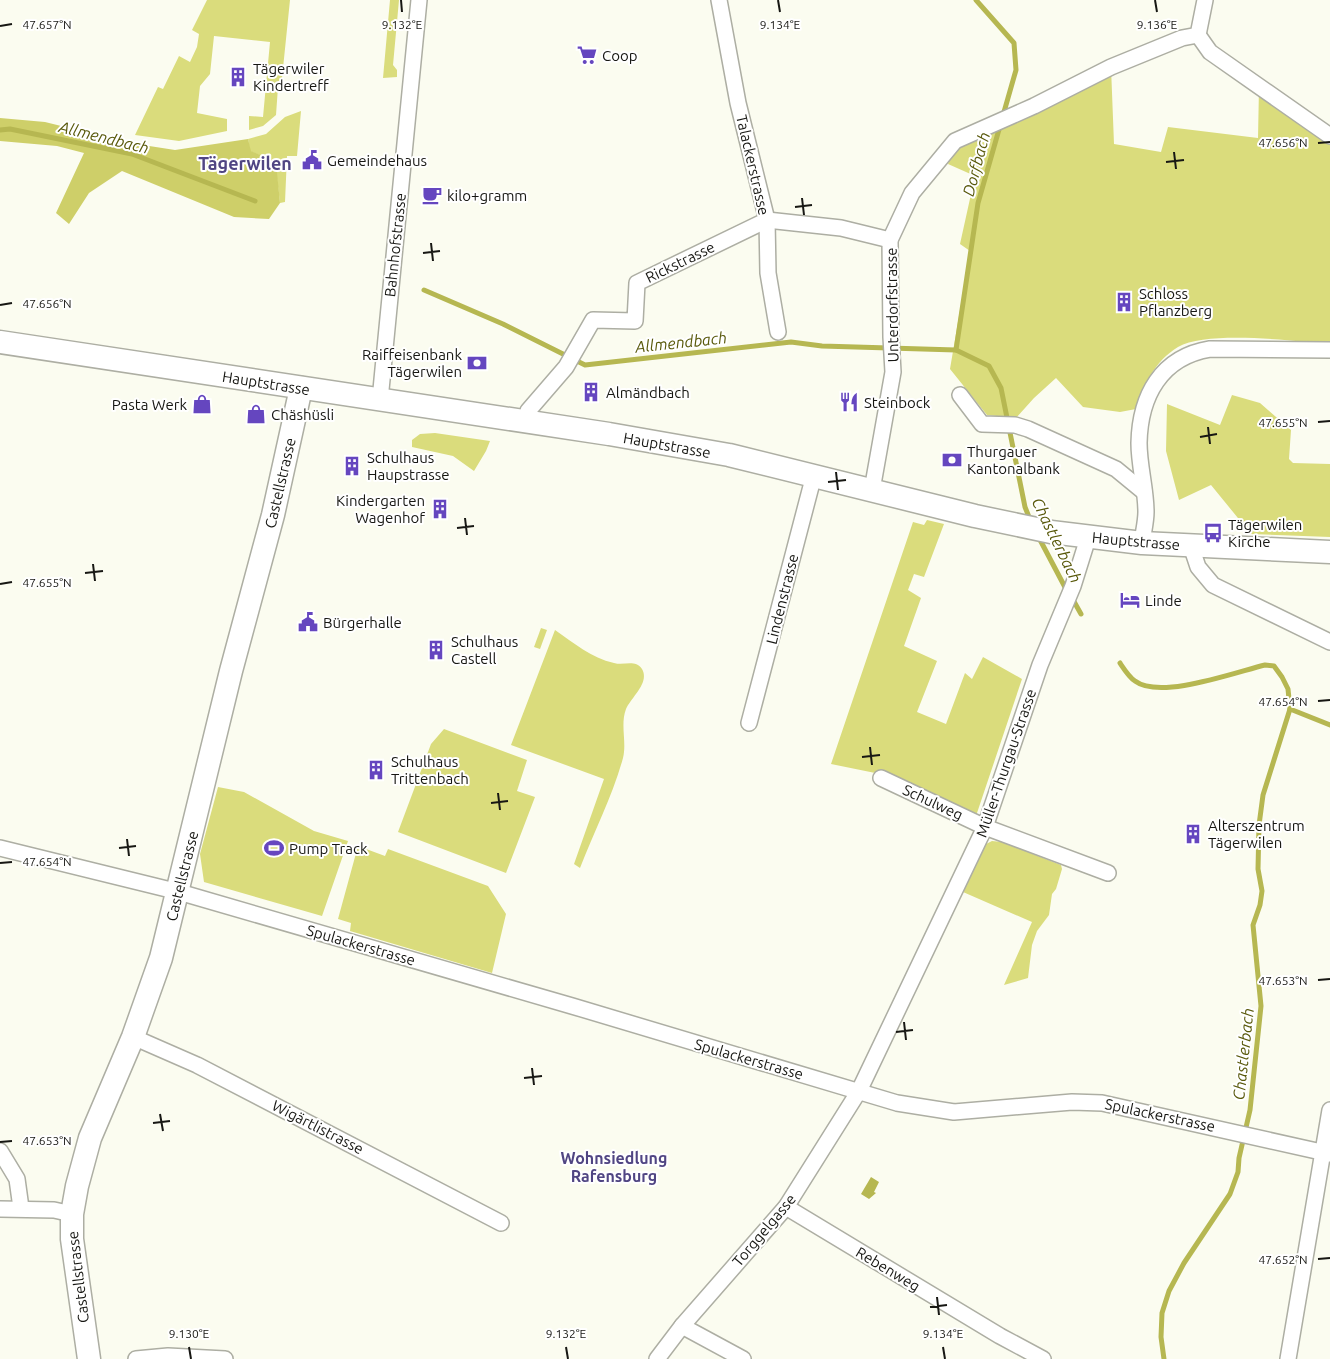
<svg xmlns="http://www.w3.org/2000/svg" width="1330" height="1359" font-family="Ubuntu,sans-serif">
<rect width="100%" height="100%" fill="#fbfcf0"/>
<g fill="#dadc7c">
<polygon points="207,0 290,0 282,78 278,87 276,115 263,126 249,130 249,116 263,117 270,42 214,36 210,74 200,86 197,113 227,119 227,131 179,141 135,135 158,87 163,89 179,56 190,62 197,47 199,34 192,30"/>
<polygon points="390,0 399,0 393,65 397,70 397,77 383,78"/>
<path d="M 1111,67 L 1114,144 L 1161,152 L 1168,127 L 1258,138 L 1259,87 L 1330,136 L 1330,344 C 1294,341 1208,330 1178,347 C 1155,361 1144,384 1136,409 L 1120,412 L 1083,407 L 1056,378 L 1034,398 L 1016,418 L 987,415 L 950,369 L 970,251 L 960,244 L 975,176 L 948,164 L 955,141 Z"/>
<polygon points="301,111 297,156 287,156 285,202 280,203 275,162 250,151 248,139 266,134 285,117"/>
<polygon points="1232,395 1260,403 1291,430 1289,459 1293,463 1330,464 1330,537 1251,534 1211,485 1179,500 1166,451 1167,404 1220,425"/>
<polygon points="435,433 490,441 486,451 474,471 453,456 412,447 412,440 420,434"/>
<polygon points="927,520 944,524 924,577 914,574 908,590 921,598 904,646 937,661 917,712 946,724 965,673 972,679 983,657 1022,679 976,816 885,775 831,764 913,522 924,525"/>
<polygon points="541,628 547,630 540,649 534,647"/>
<path d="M 555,630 C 574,643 591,658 614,663 C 624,666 635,659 642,669 C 650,683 631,697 626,709 C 620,725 627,742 623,758 C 613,795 594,832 580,868 L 574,864 L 604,779 L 511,745 Z"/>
<polygon points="444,729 527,760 517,791 535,797 506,873 398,832 431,744"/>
<polygon points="218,787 244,792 314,831 348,841 322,916 204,882 200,854"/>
<polygon points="992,841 1002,842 1061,865 1062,869 1056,889 1052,894 1049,915 1037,931 1032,945 1028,978 1004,985 1032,922 963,892 986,844"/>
<polygon points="358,846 385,856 388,849 488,886 506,914 492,973 350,931 351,923 338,919"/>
</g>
<polygon fill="#cecf69" points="0,118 45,122 130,143 175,150 248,139 251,151 276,162 280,203 269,219 234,217 122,171 89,193 69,224 56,213 84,153 57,146 0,141"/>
<polygon fill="#b6b751" points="871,1177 879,1182 874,1192 876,1193 869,1199 861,1194"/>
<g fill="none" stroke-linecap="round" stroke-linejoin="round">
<g stroke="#b6b751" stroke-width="5">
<polyline points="0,130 10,129 132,154 255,201"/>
<polyline points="424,290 503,324 585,365 791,342 822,346 956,350 989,366 1001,388 1025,507 1031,522"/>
<polyline points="956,350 978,203 1016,70 1014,43 976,0"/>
<polyline points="1038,536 1067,591"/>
<polyline points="1072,598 1081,614"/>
<path d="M 1120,663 C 1124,669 1129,677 1135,681 C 1160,700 1236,672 1265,665 L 1274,666 L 1282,677 L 1288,689 L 1290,709 L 1263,795 L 1259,825 L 1258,869 L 1262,891 L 1260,905 L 1253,925 L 1261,1006 L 1250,1110 L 1239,1158 L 1238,1172 L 1230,1194 L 1184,1263 L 1169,1291 L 1162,1313 L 1161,1337 L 1164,1359"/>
<polyline points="1290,709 1330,725"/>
</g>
<defs>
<g id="street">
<polyline points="719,0 738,103 767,220 768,273 778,332"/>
<polyline points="1198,35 1210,52 1330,136"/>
<polyline points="960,395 982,424 1015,425 1028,429 1116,469 1144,492"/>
<polyline points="380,400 419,0"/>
<polyline points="525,422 528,411 566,367 593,320 635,321 637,283 767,220 841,228 890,240"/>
<polyline points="872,490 893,372 891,337 890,240 912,193 955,141 1034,106 1111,67 1182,38 1198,35 1205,0"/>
<path d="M 1142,543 C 1143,533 1146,522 1146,512 C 1146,489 1139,466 1139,443 C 1140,396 1161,357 1210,349 L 1330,350"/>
<polyline points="1191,546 1198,567 1213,585 1330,642"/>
<polyline points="749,723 814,475"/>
<polyline points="881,778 985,827 1108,873"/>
<polyline points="0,848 179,892 572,1006 897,1103 954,1112 1072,1102 1102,1103 1330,1154"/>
<polyline points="133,1037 197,1065 501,1223"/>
<polyline points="0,1151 17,1179 21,1208"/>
<polyline points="786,1207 1000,1336 1043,1359"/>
<polyline points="0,1209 54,1210 72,1214"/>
<polyline points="682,1326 743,1359"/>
<polyline points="136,1359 168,1356 225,1359"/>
<polyline points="657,1359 682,1326 786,1207 859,1091 985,827 1040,665 1073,586 1088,538"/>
<polyline points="1288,1359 1330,1110"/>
</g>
<g id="secondary">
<polyline points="0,342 609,434 729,455 975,516 1051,532 1142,543 1330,552"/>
<polyline points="89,1359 72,1239 72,1214 77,1186 90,1138 133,1037 161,958 231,671 273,515 301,388"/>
</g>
</defs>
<use href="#street" stroke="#adaea3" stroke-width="18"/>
<use href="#secondary" stroke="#adaea3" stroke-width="25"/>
<use href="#street" stroke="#fff" stroke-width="15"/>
<use href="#secondary" stroke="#fff" stroke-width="22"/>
</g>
<path fill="none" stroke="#171713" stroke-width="2" d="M 401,0 L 402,12M 778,0 L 780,12M 1155,0 L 1157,12M 0,26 L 12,24M 1318,143 L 1330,142M 1174,152 L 1176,169M 1166,162 L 1184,160M 802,198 L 804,215M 795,207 L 812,205M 431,243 L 433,261M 423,253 L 440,251M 0,305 L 12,303M 1318,422 L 1330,421M 1208,427 L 1210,444M 1200,437 L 1217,434M 836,472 L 838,490M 828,482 L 846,480M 465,518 L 467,535M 457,528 L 474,526M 93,564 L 95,581M 85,573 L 103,571M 0,584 L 12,582M 1318,701 L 1330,700M 870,747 L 872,765M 862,757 L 880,755M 498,793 L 500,810M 491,803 L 508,801M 127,839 L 129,856M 119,848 L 136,846M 0,863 L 12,862M 1318,980 L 1330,979M 904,1022 L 906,1040M 896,1032 L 913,1030M 532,1068 L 534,1085M 524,1078 L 542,1076M 160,1114 L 163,1131M 153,1123 L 170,1121M 0,1142 L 12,1141M 1318,1259 L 1330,1258M 937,1297 L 939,1315M 930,1307 L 947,1305M 189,1347 L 191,1359M 566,1347 L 568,1359M 943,1347 L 945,1359"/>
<defs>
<symbol id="supermarket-bare" viewBox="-9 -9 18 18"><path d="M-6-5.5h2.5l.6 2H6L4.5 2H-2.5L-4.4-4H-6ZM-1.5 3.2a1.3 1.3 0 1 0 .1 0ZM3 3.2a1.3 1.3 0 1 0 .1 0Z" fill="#6546bf" stroke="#fff" stroke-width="2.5" paint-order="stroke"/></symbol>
<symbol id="building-bare" viewBox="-9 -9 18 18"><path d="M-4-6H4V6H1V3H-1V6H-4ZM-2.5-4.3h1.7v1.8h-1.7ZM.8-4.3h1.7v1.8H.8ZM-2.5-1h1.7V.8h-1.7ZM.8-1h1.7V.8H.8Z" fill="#6546bf" stroke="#fff" stroke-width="2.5" paint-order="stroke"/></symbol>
<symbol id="civic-bare" viewBox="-9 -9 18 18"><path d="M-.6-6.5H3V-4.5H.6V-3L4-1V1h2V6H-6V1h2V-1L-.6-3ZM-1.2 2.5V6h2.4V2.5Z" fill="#6546bf" stroke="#fff" stroke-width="2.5" paint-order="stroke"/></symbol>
<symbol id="cafe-bare" viewBox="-9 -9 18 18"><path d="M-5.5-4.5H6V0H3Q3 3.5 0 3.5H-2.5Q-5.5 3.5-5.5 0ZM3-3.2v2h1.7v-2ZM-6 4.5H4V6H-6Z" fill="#6546bf" stroke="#fff" stroke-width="2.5" paint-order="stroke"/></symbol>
<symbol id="bank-bare" viewBox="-9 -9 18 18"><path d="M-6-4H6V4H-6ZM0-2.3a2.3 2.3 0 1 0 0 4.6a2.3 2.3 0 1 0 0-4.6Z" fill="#6546bf" stroke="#fff" stroke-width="2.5" paint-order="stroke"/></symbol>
<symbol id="restaurant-bare" viewBox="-9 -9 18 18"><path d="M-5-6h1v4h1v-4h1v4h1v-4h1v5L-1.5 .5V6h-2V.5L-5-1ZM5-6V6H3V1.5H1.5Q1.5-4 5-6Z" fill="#6546bf" stroke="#fff" stroke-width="2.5" paint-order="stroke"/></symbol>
<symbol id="shop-bare" viewBox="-9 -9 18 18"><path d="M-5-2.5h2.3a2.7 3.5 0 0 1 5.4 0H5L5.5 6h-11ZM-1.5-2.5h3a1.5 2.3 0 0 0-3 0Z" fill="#6546bf" stroke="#fff" stroke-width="2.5" paint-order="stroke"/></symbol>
<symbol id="bus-bare" viewBox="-9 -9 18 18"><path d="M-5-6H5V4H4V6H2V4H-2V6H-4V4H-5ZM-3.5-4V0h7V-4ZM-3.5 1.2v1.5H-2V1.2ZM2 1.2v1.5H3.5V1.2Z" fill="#6546bf" stroke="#fff" stroke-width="2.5" paint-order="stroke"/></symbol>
<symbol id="hotel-bare" viewBox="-9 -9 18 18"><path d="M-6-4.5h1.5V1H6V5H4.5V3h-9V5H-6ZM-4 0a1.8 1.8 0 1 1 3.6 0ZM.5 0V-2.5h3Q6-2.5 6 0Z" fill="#6546bf" stroke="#fff" stroke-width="2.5" paint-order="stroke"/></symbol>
<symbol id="stadium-bare" viewBox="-9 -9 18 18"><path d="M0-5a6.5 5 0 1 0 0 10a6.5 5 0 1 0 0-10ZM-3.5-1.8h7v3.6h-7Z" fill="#6546bf" stroke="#fff" stroke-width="2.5" paint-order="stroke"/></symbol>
</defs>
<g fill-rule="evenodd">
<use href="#supermarket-bare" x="573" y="41" width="28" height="28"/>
<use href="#building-bare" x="224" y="63" width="28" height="28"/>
<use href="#civic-bare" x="298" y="146" width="28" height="28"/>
<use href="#cafe-bare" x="418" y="181" width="28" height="28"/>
<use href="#building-bare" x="1110" y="288" width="28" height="28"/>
<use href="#bank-bare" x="463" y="349" width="28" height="28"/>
<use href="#building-bare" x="577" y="378" width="28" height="28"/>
<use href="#restaurant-bare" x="835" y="388" width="28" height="28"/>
<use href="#shop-bare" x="188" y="390" width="28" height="28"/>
<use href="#shop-bare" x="242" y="400" width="28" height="28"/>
<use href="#bank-bare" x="938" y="446" width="28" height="28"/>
<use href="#building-bare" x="338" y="452" width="28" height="28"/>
<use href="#building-bare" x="426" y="495" width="28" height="28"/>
<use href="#bus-bare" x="1199" y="519" width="28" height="28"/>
<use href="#hotel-bare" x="1116" y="586" width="28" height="28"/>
<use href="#civic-bare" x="294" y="608" width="28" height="28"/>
<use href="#building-bare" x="422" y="636" width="28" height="28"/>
<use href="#building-bare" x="362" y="756" width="28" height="28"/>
<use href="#building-bare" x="1179" y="820" width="28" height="28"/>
<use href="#stadium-bare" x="260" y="834" width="28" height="28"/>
</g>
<g text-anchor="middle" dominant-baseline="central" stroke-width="4" stroke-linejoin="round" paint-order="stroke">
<g font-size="15" fill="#171713" stroke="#fff" text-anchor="start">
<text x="602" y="55">Coop</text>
<text x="253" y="68">Tägerwiler<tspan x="253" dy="17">Kindertreff</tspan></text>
<text x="327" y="160">Gemeindehaus</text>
<text x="447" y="195">kilo+gramm</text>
<text x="1139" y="293">Schloss<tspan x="1139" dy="17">Pflanzberg</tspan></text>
<text x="462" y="354" text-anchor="end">Raiffeisenbank<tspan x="462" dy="17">Tägerwilen</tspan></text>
<text x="606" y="392">Almändbach</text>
<text x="864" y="402">Steinbock</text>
<text x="187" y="404" text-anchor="end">Pasta Werk</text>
<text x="271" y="414">Chäshüsli</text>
<text x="967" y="451">Thurgauer<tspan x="967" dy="17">Kantonalbank</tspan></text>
<text x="367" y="457">Schulhaus<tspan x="367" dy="17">Haupstrasse</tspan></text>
<text x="425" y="500" text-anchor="end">Kindergarten<tspan x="425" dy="17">Wagenhof</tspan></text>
<text x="1228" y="524">Tägerwilen<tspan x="1228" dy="17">Kirche</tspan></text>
<text x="1145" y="600">Linde</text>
<text x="323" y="622">Bürgerhalle</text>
<text x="451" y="641">Schulhaus<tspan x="451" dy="17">Castell</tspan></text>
<text x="391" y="761">Schulhaus<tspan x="391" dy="17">Trittenbach</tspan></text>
<text x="1208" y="825">Alterszentrum<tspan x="1208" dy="17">Tägerwilen</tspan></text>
<text x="289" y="848">Pump Track</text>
</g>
<g font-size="15" fill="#171713" stroke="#fff">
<text transform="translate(753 165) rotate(77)">Talackerstrasse</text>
<text transform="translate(395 245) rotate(-84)">Bahnhofstrasse</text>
<text transform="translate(680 262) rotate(-26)">Rickstrasse</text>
<text transform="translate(892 305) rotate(-91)">Unterdorfstrasse</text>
<text transform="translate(266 383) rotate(9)">Hauptstrasse</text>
<text transform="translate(667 445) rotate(10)">Hauptstrasse</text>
<text transform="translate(280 483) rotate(-77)">Castellstrasse</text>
<text transform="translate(1136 541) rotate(5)">Hauptstrasse</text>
<text transform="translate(782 599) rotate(-76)">Lindenstrasse</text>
<text transform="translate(1006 763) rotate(-71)">Müller-Thurgau-Strasse</text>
<text transform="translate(933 802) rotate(25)">Schulweg</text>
<text transform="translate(182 876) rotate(-76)">Castellstrasse</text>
<text transform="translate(361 945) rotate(16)">Spulackerstrasse</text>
<text transform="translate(749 1059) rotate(16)">Spulackerstrasse</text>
<text transform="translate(1160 1115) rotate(12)">Spulackerstrasse</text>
<text transform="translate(318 1127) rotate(27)">Wigärtlistrasse</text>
<text transform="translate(764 1230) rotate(-50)">Torggelgasse</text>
<text transform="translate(888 1269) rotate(31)">Rebenweg</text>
<text transform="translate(78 1277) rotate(-97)">Castellstrasse</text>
</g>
<g font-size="16" font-style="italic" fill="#59590b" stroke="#fff">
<text transform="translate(104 137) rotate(14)">Allmendbach</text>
<text transform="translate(976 164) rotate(-75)">Dorfbach</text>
<text transform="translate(681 342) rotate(-6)">Allmendbach</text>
<text transform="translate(1057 540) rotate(64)">Chastlerbach</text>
<text transform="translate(1243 1054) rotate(-84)">Chastlerbach</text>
</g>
<g font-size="16" font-weight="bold" fill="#504583" stroke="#fff">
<text x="614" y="1158">Wohnsiedlung<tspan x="614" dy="18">Rafensburg</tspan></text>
</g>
<g font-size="18" font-weight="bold" fill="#504583" stroke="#fff">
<text x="245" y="163">Tägerwilen</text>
</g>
</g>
<g font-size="12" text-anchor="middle" fill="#171713" stroke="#fff" stroke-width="4" stroke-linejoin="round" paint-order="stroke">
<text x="47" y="29">47.657°N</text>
<text x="402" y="29">9.132°E</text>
<text x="780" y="29">9.134°E</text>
<text x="1157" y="29">9.136°E</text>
<text x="1283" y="147">47.656°N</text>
<text x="47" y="308">47.656°N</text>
<text x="1283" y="427">47.655°N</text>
<text x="47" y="587">47.655°N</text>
<text x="1283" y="706">47.654°N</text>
<text x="47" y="866">47.654°N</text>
<text x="1283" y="985">47.653°N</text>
<text x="47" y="1145">47.653°N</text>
<text x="1283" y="1264">47.652°N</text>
<text x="189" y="1338">9.130°E</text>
<text x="566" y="1338">9.132°E</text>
<text x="943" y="1338">9.134°E</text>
</g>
</svg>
